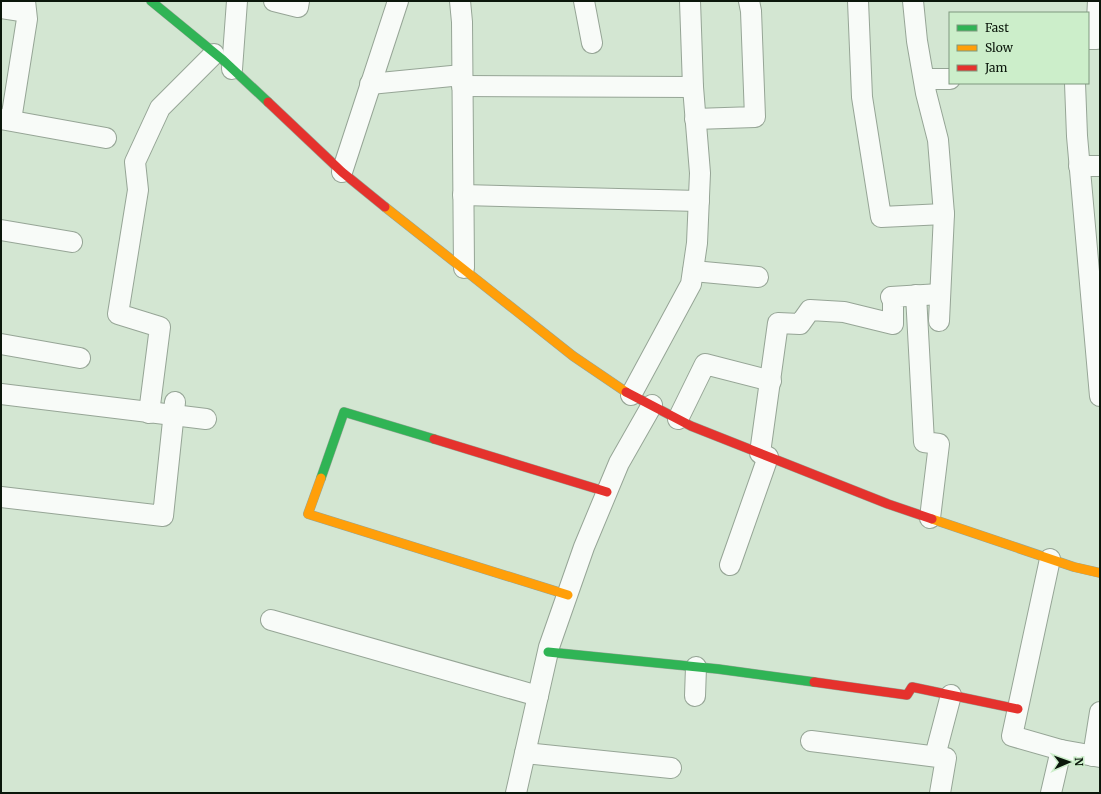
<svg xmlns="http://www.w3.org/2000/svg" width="1101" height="794" font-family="Merriweather,serif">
<rect width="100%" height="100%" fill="#d3e6d2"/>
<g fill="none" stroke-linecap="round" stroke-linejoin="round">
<defs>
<g id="street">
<polyline points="274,1 298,7 299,1"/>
<polyline points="460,1 462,22 464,268"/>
<polyline points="584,1 592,43"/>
<polyline points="858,1 862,97 881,217 944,214"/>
<polyline points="913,1 917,41 926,93 938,140 944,214 939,321"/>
<polyline points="1,8 26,12"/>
<polyline points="1088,39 1096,39 1098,1"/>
<polyline points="232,69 237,1"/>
<polyline points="924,79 950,79"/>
<polyline points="1075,83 1077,136 1100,396"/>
<polyline points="370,84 462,75"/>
<polyline points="462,86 693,87"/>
<polyline points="1,119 106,138"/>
<polyline points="695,119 755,117 751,11 749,1"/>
<polyline points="11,120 27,19 25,1"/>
<polyline points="1079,166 1100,166"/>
<polyline points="342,172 398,1"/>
<polyline points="463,195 699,201"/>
<polyline points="1,230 72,242"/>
<polyline points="693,271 758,277"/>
<polyline points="916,295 924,442 939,444 930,518"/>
<polyline points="1,344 80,358"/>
<polyline points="1,394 206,419"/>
<polyline points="631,395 691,284 697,243 700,173 693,87 690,1"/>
<polyline points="149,413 160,327 118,314 138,190 135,162 160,108 214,54"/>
<polyline points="678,419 705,364 771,381"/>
<polyline points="760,453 778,323 800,324 810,310 844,312 893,324 893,301 891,297 940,294"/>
<polyline points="1,497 163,516 175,402"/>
<polyline points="1050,559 1012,736 1061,750 1100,757"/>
<polyline points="730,565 768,457"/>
<polyline points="271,620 538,696"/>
<polyline points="695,696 696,667"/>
<polyline points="811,741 946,758 940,793"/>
<polyline points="525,753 671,768"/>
<polyline points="935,756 951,695"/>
<polyline points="1093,756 1100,712"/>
<polyline points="516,793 549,647 584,547 619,463 652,405"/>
<polyline points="1051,793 1061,750"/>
</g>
<g id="fast">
<polyline points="151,1 223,60 268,102"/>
<polyline points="321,478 344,412 434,439"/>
<polyline points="548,652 718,669 814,682"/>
</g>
<g id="slow">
<polyline points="385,207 573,356 626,392"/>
<polyline points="321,478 308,514 568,595"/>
<polyline points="932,519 1074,567 1100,573"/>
</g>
<g id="jam">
<polyline points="268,102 342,172 385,207"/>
<polyline points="626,392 691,426 888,504 932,519"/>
<polyline points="434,439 607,492"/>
<polyline points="814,682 907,695 912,687 1018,709"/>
</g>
</defs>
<use href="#street" stroke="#96a596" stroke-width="22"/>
<use href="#fast" stroke="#96a596" stroke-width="10"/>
<use href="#slow" stroke="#96a596" stroke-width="10"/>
<use href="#jam" stroke="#96a596" stroke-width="10"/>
<use href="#street" stroke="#f8fbf8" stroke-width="20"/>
<use href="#fast" stroke="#30b455" stroke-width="9"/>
<use href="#slow" stroke="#ff9f0a" stroke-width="9"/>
<use href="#jam" stroke="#e5322d" stroke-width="9"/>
</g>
<rect width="1101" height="794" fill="none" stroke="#0b170b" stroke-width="4"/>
<rect x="949" y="12" width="140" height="72" fill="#cceeca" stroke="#7f987e"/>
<rect x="957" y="25" width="20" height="6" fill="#30b455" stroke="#7f987e"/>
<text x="985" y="32" font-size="12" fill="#0b170b">Fast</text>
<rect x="957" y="45" width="20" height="6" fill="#ff9f0a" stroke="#7f987e"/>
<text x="985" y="52" font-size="12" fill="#0b170b">Slow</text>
<rect x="957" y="65" width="20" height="6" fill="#e5322d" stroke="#7f987e"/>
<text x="985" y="72" font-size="12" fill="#0b170b">Jam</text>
<g transform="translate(1069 762) rotate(88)" stroke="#cceeca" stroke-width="3" paint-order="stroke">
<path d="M0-3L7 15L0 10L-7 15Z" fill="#0b170b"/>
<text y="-6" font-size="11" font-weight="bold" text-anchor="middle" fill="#0b170b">N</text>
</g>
</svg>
